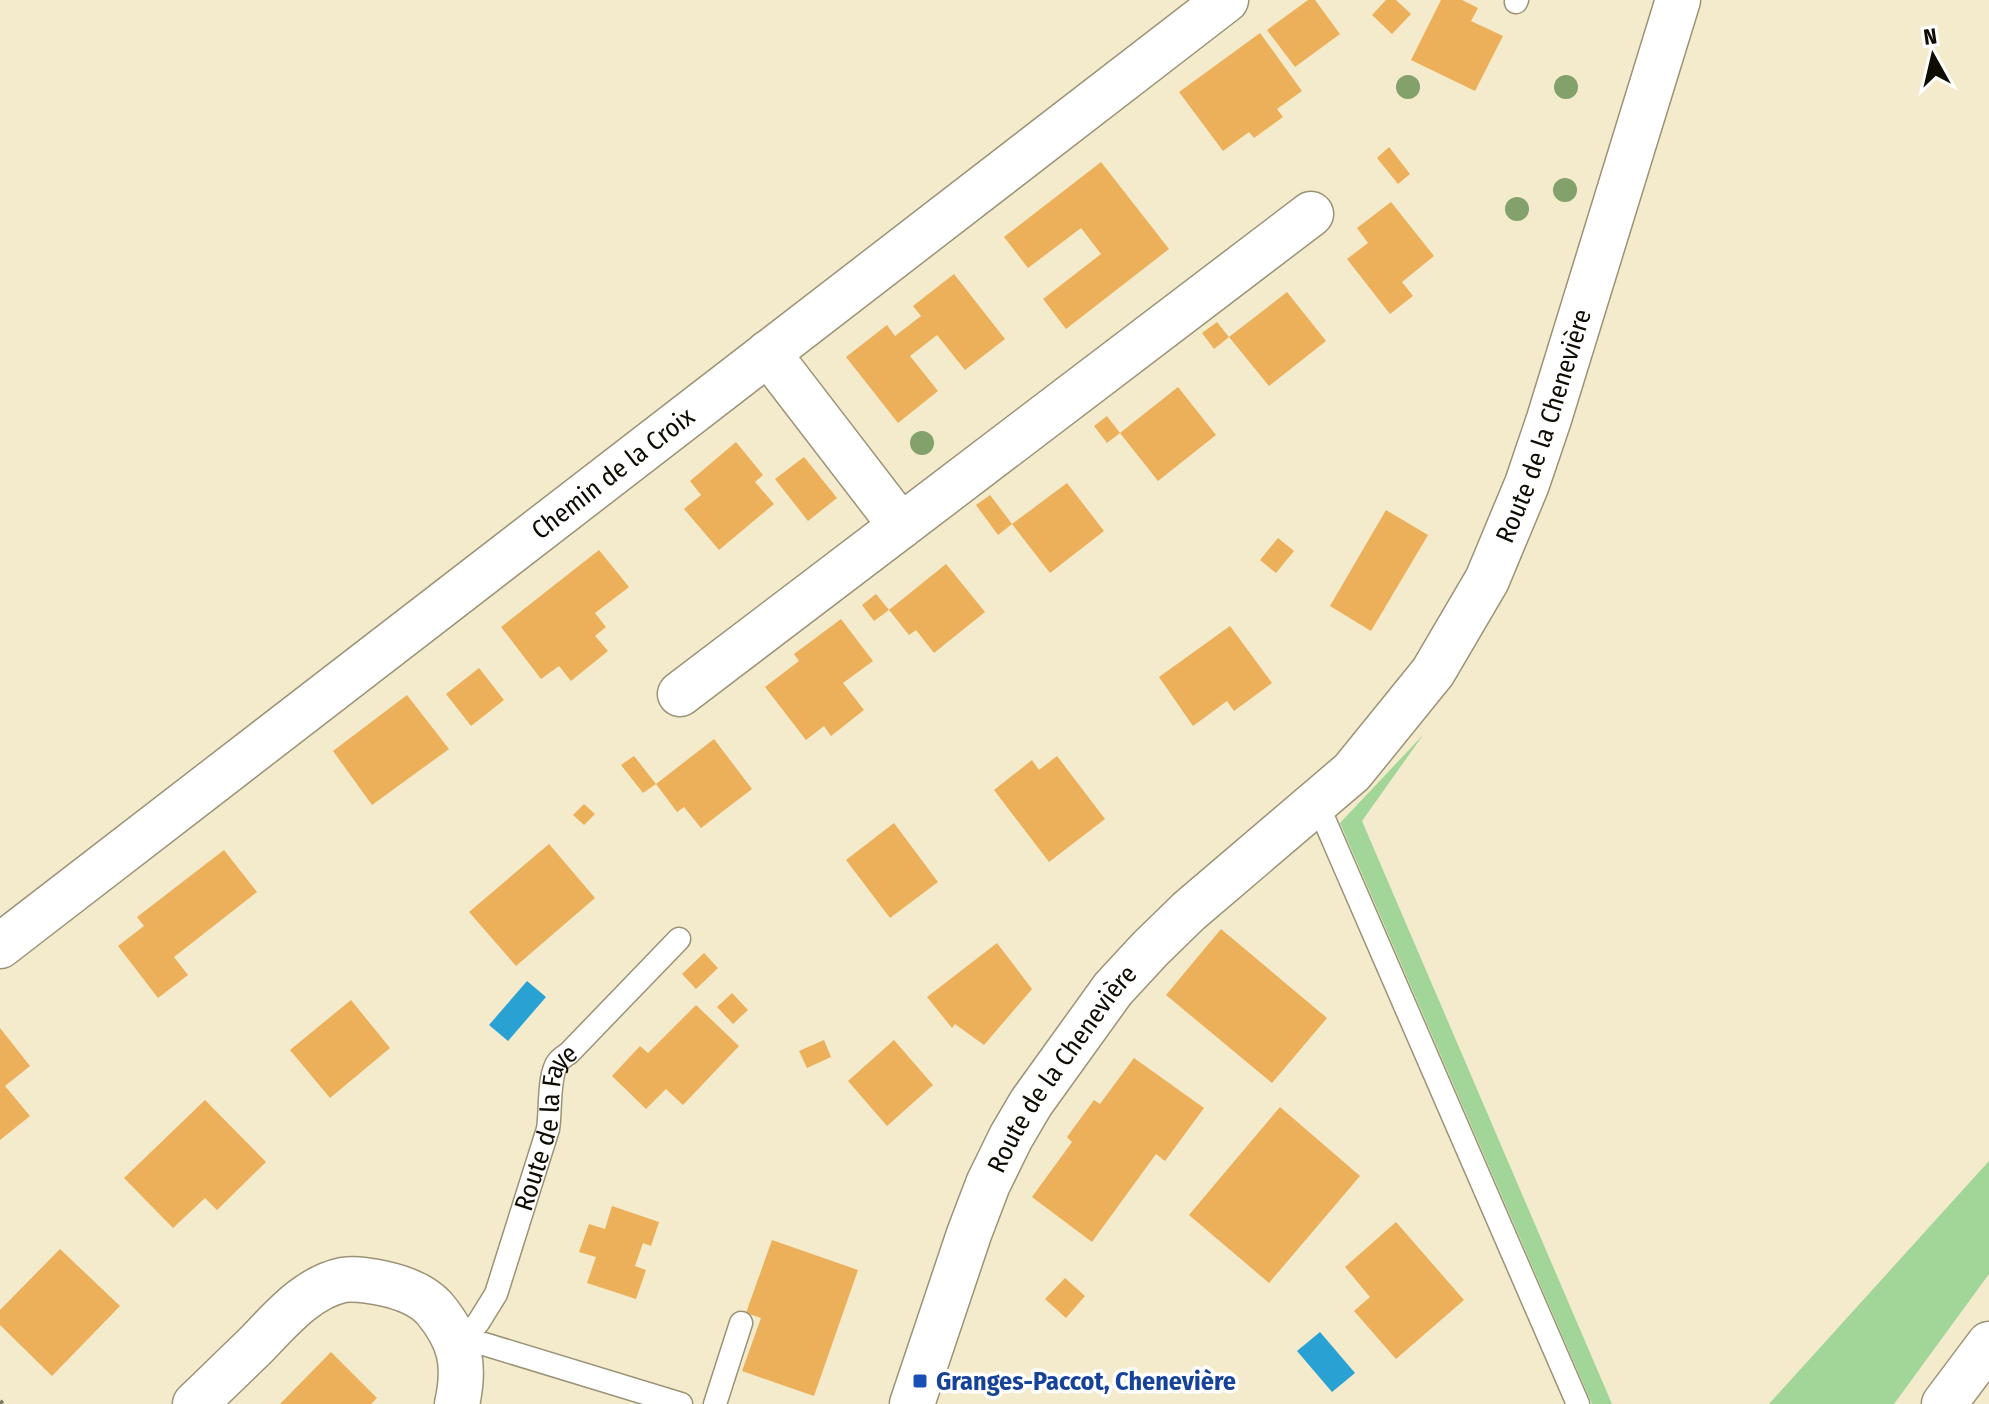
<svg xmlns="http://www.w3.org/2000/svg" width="1989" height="1404" font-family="'Fira Sans Condensed',sans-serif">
<rect width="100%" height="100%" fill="#f3ebcc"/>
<g fill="#a1d698">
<polygon points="1423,735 1362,821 1612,1404 1592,1404 1340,823"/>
<polygon points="1989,1161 1989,1274 1894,1404 1769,1404"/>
</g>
<g fill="#29a1d2">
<polygon points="527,981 546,997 508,1041 489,1025"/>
<polygon points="1320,1332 1355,1373 1332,1392 1297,1351"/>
</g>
<g fill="#ecb05b">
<polygon points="1308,0 1315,0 1340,34 1295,67 1267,30"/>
<polygon points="1386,0 1396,0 1411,14 1392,34 1372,15"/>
<polygon points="1441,0 1462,0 1478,8 1471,21 1503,36 1475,91 1411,60"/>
<polygon points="1260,33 1302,91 1277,109 1283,117 1254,138 1249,132 1223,151 1179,92"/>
<polygon points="1389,147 1410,174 1398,184 1377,158"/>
<polygon points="1101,162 1169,249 1066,329 1043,299 1101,254 1081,228 1028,268 1004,237"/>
<polygon points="1391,202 1434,256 1402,282 1413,296 1390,314 1347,259 1368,243 1357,228"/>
<polygon points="954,274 1005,339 965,370 937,335 923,346 910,356 938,391 898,423 846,357 887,325 895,336 921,316 913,306"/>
<polygon points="1287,292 1326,341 1269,386 1229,337 1214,349 1202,333 1217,322 1229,337"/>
<polygon points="1178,387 1216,435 1158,481 1120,433"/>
<polygon points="1107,416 1120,433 1107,443 1094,426"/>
<polygon points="736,442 763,475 755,482 774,504 719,550 684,509 701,495 690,481"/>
<polygon points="804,457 837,498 808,521 775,479"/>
<polygon points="1067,483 1104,531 1050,573 1012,524"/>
<polygon points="990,495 1012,524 998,535 976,505"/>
<polygon points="1386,510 1428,535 1371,631 1330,606"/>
<polygon points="1278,538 1294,551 1276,573 1260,560"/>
<polygon points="599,550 629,587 595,613 606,627 595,636 608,651 571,681 559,666 541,679 501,627"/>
<polygon points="946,564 985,612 934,653 916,630 909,635 889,610"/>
<polygon points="876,594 889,610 874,621 862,605"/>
<polygon points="841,619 873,661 843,683 864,710 831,736 824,726 806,740 765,687 799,661 794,654"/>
<polygon points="1230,626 1272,683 1234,711 1227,701 1193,726 1159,677"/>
<polygon points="479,668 504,700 471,726 446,694"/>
<polygon points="407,695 449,749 372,805 333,751"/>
<polygon points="714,739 752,789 701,828 684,807 677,812 656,784"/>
<polygon points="634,756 656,784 643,793 621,765"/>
<polygon points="1057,756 1105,819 1049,862 994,790 1032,760 1039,770"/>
<polygon points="584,804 595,814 584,825 573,815"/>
<polygon points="894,823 938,882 890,918 846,860"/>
<polygon points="549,844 595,898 516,966 469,912"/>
<polygon points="224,850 257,892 174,957 188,975 158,998 118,946 144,926 137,917"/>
<polygon points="1221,929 1327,1018 1272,1083 1166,995"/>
<polygon points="997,943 1032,989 984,1045 955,1024 952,1028 927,997"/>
<polygon points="704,953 718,968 696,989 682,974"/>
<polygon points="732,993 748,1010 733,1024 717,1007"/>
<polygon points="351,1000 390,1048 330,1098 290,1050"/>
<polygon points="696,1005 739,1046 683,1105 666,1089 646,1109 612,1076 640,1046 648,1053"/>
<polygon points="0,1028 30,1066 5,1086 30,1116 0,1140"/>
<polygon points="824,1040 831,1057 807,1068 799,1051"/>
<polygon points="894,1040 933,1085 887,1126 848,1081"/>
<polygon points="1134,1058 1204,1108 1165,1161 1156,1154 1092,1242 1032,1197 1072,1142 1067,1137 1094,1100 1100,1104"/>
<polygon points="205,1100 266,1162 217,1210 205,1198 173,1228 124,1178"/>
<polygon points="1280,1107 1360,1176 1269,1283 1189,1215"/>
<polygon points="612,1206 659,1222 651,1246 643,1243 635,1266 646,1270 636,1299 587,1283 596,1257 579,1252 589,1224 605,1229"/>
<polygon points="1396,1222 1464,1300 1396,1359 1354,1311 1370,1297 1345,1267"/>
<polygon points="772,1240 858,1270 814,1396 742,1371 761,1318 746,1313"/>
<polygon points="60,1249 120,1306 52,1376 0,1325 0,1310"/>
<polygon points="1065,1278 1085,1296 1066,1318 1045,1299"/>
<polygon points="331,1352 377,1398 371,1404 280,1404"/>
</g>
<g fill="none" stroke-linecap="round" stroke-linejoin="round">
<defs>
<g id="lane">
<polyline points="1516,2 1517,0"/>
<polyline points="1317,803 1578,1404"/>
<path id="s1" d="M 458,1344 L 478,1323 L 496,1294 L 548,1129 C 551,1111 548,1075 558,1062 C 561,1058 565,1056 569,1053 L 679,939"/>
<polyline points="458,1344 484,1344 681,1404"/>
<polyline points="715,1404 741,1323"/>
</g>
<g id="street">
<polyline points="901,526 1311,214"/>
<polyline points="680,694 901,526 768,353"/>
<path id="s2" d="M 0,946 L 1226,0"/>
<path d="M 195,1404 C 214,1386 233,1367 252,1349 C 278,1323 305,1288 343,1280 C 357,1278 372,1281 386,1284 C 403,1288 422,1295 434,1308 C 460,1339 466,1364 457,1404"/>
</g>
<g id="secondary">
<path id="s3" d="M 912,1404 L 969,1234 L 988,1184 L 1011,1137 L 1031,1103 L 1113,989 L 1150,949 L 1189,911 L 1352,772 L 1433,672 L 1487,580 L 1527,484 L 1549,419 L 1678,0"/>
</g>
<polyline id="highway" points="1944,1404 1989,1344"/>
</defs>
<use href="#lane" stroke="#9b9377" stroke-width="25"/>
<use href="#street" stroke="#9b9377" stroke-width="47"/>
<use href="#secondary" stroke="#9b9377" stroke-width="47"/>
<use href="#highway" stroke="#9b9377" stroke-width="47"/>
<polyline stroke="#7c7763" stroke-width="5" stroke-dasharray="6 4" stroke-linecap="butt" points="0,1401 2,1404"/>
<use href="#lane" stroke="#fff" stroke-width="22"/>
<use href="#street" stroke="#fff" stroke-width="44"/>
<use href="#secondary" stroke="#fff" stroke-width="44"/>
<use href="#highway" stroke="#fff" stroke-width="44"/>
</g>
<g fill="#82a16b">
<circle cx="1408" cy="87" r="12"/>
<circle cx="1566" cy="87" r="12"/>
<circle cx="1565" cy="190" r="12"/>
<circle cx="1517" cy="209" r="12"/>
<circle cx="922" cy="443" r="12"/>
</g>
<rect fill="#1a4fb4" stroke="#fff" stroke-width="3" x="912" y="1373" width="16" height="16" rx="4"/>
<g text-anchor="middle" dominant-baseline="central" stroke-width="7" stroke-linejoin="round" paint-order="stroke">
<g font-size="26" fill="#0f0c03" stroke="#fff">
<text stroke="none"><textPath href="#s3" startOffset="1188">Route de la Chenevière</textPath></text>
<text stroke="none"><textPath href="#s2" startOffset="774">Chemin de la Croix</textPath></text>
<text stroke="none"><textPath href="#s3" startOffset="370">Route de la Chenevière</textPath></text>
<text stroke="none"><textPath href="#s1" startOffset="238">Route de la Faye</textPath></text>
</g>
<g font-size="26" font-weight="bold" fill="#164399" stroke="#fff" text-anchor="start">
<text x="936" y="1381">Granges-Paccot, Chenevière</text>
</g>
</g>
<g transform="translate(1933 56) rotate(352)" stroke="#ffffff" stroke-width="6" paint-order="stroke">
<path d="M0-6L14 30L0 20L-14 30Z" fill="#0f0c03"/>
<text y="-12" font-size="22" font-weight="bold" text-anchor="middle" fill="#0f0c03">N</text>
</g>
</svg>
